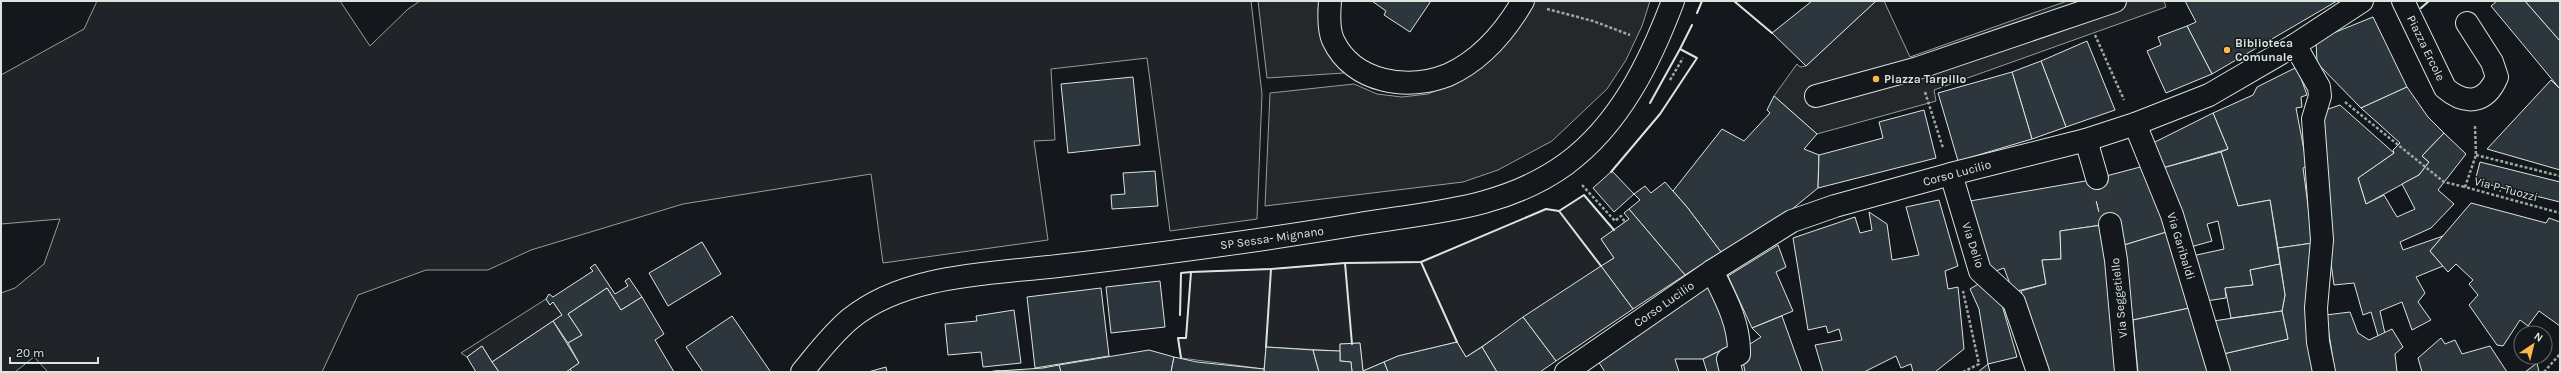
<svg xmlns="http://www.w3.org/2000/svg" width="2561" height="373" font-family="Karla,sans-serif">
<rect width="100%" height="100%" fill="#14181c"/>
<g fill="#202428" stroke="#939e99">
<polygon points="97,1 340,1 370,46 408,9 420,1 1251,1 1262,94 1257,219 1170,231 1147,58 1051,69 1055,140 1034,141 1048,240 883,263 871,174 683,204 531,250 488,270 426,270 358,295 322,372 48,372 34,357 15,372 1,372 1,293 15,288 44,264 60,219 1,224 1,75 84,29"/>
<polygon points="1584,195 1614,230 1601,239 1614,258 1466,357 1457,342 1398,356 1363,371 1360,343 1340,344 1340,351 1266,347 1264,369 1181,358 1178,338 1186,338 1191,272 1271,269 1345,263 1421,262 1546,209 1559,211"/>
<polygon points="546,299 550,305 553,302 562,315 492,362 482,346 467,357 461,353"/>
</g>
<g fill="#24282b" stroke="#939e99">
<polygon points="1258,1 1320,1 1318,9 1326,51 1344,73 1267,78"/>
<polygon points="1533,1 1650,1 1642,26 1626,60 1607,89 1552,141 1498,170 1463,182 1265,206 1270,93 1354,84 1377,94 1402,97 1428,94 1444,87"/>
<polygon points="1876,1 1884,1 1910,57 2067,1 2164,1 2166,7 1934,90 1936,101 1817,134 1774,96 1797,64 1800,67 1806,66"/>
</g>
<g fill="#2c363c" stroke="#d8e6dc">
<polygon points="1372,1 1431,1 1410,32 1384,15 1386,11"/>
<polygon points="1812,1 1876,1 1806,66 1772,33"/>
<polygon points="2185,1 2337,1 2212,74 2187,26 2196,22"/>
<polygon points="2497,1 2525,1 2560,41 2560,89 2491,6"/>
<polygon points="2525,1 2560,1 2560,41"/>
<polygon points="2373,17 2407,87 2361,108 2317,63 2316,40"/>
<polygon points="2187,26 2212,74 2166,93 2147,51 2161,45 2158,37"/>
<polygon points="2087,41 2115,110 2066,127 2041,61"/>
<polygon points="2041,61 2066,127 2032,139 2012,72"/>
<polygon points="2297,67 2307,95 2301,97 2302,107 2296,108 2307,166 2303,168 2313,243 2278,248 2270,200 2238,206 2221,152 2228,149 2213,113 2253,95 2257,87"/>
<polygon points="2012,72 2032,139 1958,161 1938,93"/>
<polygon points="1133,77 1140,145 1068,153 1061,84"/>
<polygon points="2551,80 2560,89 2560,170 2487,149"/>
<polygon points="2407,87 2428,117 2444,133 2422,156 2429,162 2419,175 2366,204 2358,178 2394,153 2393,150 2400,143 2361,108"/>
<polygon points="1774,96 1817,134 1804,149 1819,155 1818,188 1791,210 1721,252 1687,207 1673,191 1722,129 1744,141 1770,113 1767,110"/>
<polygon points="2340,105 2394,153 2358,178 2366,204 2384,195 2397,217 2415,209 2402,184 2419,175 2429,162 2422,156 2444,133 2466,154 2438,190 2454,204 2431,228 2400,242 2403,250 2443,236 2430,251 2443,266 2416,277 2425,293 2418,302 2431,320 2412,330 2402,302 2380,311 2385,334 2378,336 2371,312 2363,315 2354,283 2334,285 2323,205 2317,113"/>
<polygon points="1924,110 1936,158 1818,188 1819,155 1883,138 1879,122"/>
<polygon points="2213,113 2228,149 2159,169 2149,145"/>
<polygon points="2221,152 2238,206 2270,200 2280,264 2250,270 2253,285 2225,288 2226,298 2206,301 2192,256 2224,249 2218,221 2207,224 2212,241 2187,248 2159,169"/>
<polygon points="2480,162 2560,182 2560,202 2475,181"/>
<polygon points="2144,166 2173,230 2121,246 2102,225 2091,180"/>
<polygon points="1155,171 1158,206 1112,209 1111,195 1125,194 1123,173"/>
<polygon points="1612,171 1634,194 1614,212 1593,188"/>
<polygon points="2091,180 2102,225 2060,231 2061,259 2042,260 2046,284 2013,292 2004,268 1990,273 1970,201"/>
<polygon points="1665,182 1687,207 1721,252 1685,275 1629,209 1640,200 1634,194 1645,186 1651,193"/>
<polygon points="1939,200 1958,266 1945,271 1948,289 1958,287 1964,349 1935,372 1913,372 1911,364 1901,368 1896,356 1864,372 1823,372 1815,345 1842,340 1839,329 1828,333 1826,326 1808,330 1793,238 1855,217 1860,233 1872,230 1869,212 1887,224 1892,260 1919,255 1906,207"/>
<polygon points="2471,203 2546,223 2549,218 2560,222 2560,326 2539,311 2528,326 2520,320 2503,346 2497,345 2469,305 2478,295 2469,284 2473,280 2456,264 2448,272 2430,251"/>
<polygon points="1629,209 1685,275 1633,309 1601,266 1614,258 1601,239 1629,219 1624,213"/>
<polygon points="2102,225 2123,372 2048,372 2021,291 2046,284 2042,260 2061,259 2060,231"/>
<polygon points="2173,230 2194,307 2133,320 2121,246"/>
<polygon points="702,242 721,274 668,306 649,273"/>
<polygon points="2313,243 2313,372 2229,372 2223,354 2288,339 2282,311 2285,295 2278,248"/>
<polygon points="1778,245 1786,267 1776,272 1793,311 1752,328 1728,276"/>
<polygon points="595,264 615,294 628,286 625,281 629,278 642,297 621,310 607,288 568,314 582,335 568,343 553,321 562,315 553,302 550,305 546,299 549,294 553,297 593,271 590,268"/>
<polygon points="2280,264 2285,295 2282,311 2231,318 2225,288 2253,285 2250,270"/>
<polygon points="1601,266 1633,309 1556,361 1523,317"/>
<polygon points="1160,281 1165,327 1111,333 1106,287"/>
<polygon points="1980,283 2002,305 2017,357 1988,364 1979,309 1970,289"/>
<polygon points="1710,285 1732,345 1703,359 1675,359 1679,372 1605,372 1598,361"/>
<polygon points="607,288 621,310 642,297 664,334 655,340 674,372 572,372 570,369 579,363 568,343 582,335 568,314"/>
<polygon points="1101,288 1109,356 1035,368 1027,297"/>
<polygon points="2194,307 2213,372 2138,372 2133,320"/>
<polygon points="1014,310 1021,363 983,367 981,352 948,355 945,324 977,321 976,316"/>
<polygon points="2282,311 2288,339 2223,354 2213,321"/>
<polygon points="2350,312 2358,333 2369,340 2392,329 2403,347 2395,354 2397,372 2335,372 2326,315"/>
<polygon points="732,316 770,371 769,372 703,372 686,347"/>
<polygon points="1782,316 1802,372 1745,372 1743,361 1750,344 1761,337 1752,328"/>
<polygon points="1523,317 1556,361 1540,372 1497,372 1482,347"/>
<polygon points="553,321 579,363 566,372 499,372 492,362"/>
<polygon points="2441,338 2445,344 2455,340 2462,354 2490,346 2507,372 2422,372 2418,358"/>
<polygon points="1457,342 1466,357 1482,347 1497,372 1388,372 1384,362 1398,356"/>
<polygon points="1360,343 1363,371 1384,362 1388,372 1352,372 1351,362 1340,361 1340,344"/>
<polygon points="1732,345 1724,372 1707,372 1703,359"/>
<polygon points="482,346 492,362 499,372 476,372 467,357"/>
<polygon points="1266,347 1313,350 1319,372 1264,372"/>
<polygon points="1149,350 1174,357 1171,372 1061,372 1059,365"/>
<polygon points="1313,350 1340,351 1340,361 1351,362 1352,372 1319,372"/>
<polygon points="1174,357 1197,362 1264,369 1264,372 1171,372"/>
<polygon points="2537,363 2539,372 2525,372"/>
<polygon points="1988,364 1990,372 1978,372"/>
<polygon points="1059,365 1061,372 998,371 1043,368"/>
<polygon points="886,367 887,372 868,372"/>
</g>
<g fill="none" stroke-linecap="round" stroke-linejoin="round">
<polyline stroke="#313739" stroke-width="22" stroke-dasharray="22 11" stroke-linecap="butt" points="2097,178 2110,224"/>
<defs>
<g id="minor">
<path d="M 1330,1 C 1329,13 1328,29 1333,40 C 1353,83 1408,91 1448,75 C 1481,60 1505,32 1523,1"/>
<path d="M 2403,1 L 2445,88 C 2466,106 2486,103 2497,77 L 2492,62 L 2467,23"/>
<polyline points="2295,45 2319,87 2320,96 2313,119 2322,240 2316,308 2318,342 2324,372"/>
<polyline points="1816,96 1918,68 2115,1"/>
<polyline points="2135,124 2172,215 2219,372"/>
<polyline points="2086,140 2097,178"/>
<polyline points="1951,174 1980,271 2014,302 2038,372"/>
<polyline points="2110,224 2116,260 2126,372"/>
<path d="M 1712,271 C 1725,297 1740,324 1739,354 L 1728,359 L 1731,372"/>
<path d="M 802,372 C 817,354 831,335 850,319 C 905,274 990,274 1058,266 C 1159,254 1259,241 1359,224 C 1432,212 1504,209 1566,164 C 1620,124 1650,62 1673,1"/>
<polyline points="1566,372 1712,271 1792,221 1835,206 1951,174 2086,140 2135,124 2209,95 2295,45 2362,1"/>
</g>
</defs>
<use href="#minor" stroke="#d8e6dc" stroke-width="24"/>
<g stroke="#9da8a2" stroke-width="2.5" stroke-dasharray="3 2" stroke-linecap="butt">
<polyline points="1547,9 1593,21 1630,35"/>
<polyline points="2095,35 2124,100"/>
<polyline points="1670,80 1683,58"/>
<polyline points="1925,92 1943,148"/>
<polyline points="2345,102 2444,182 2465,187"/>
<polyline points="2475,126 2476,155 2465,187 2560,213"/>
<polyline points="2476,155 2560,176"/>
<polyline points="1582,185 1615,221 1621,216 1625,222"/>
<polyline points="1963,372 1979,364 1963,291"/>
<polyline points="2544,372 2560,354"/>
</g>
<use href="#minor" stroke="#14181c" stroke-width="22"/>
<g stroke="#d8e6dc" stroke-width="2">
<polyline points="1734,1 1772,33"/>
<polyline points="2421,8 2429,1"/>
<polyline points="1697,13 1702,1"/>
<polyline points="1650,103 1680,49"/>
<polyline points="1611,172 1660,114 1697,58 1680,49 1692,25"/>
<polyline points="1559,211 1601,266"/>
<polyline points="1421,262 1457,342"/>
<polyline points="1345,263 1352,344"/>
<polyline points="1180,315 1181,273 1191,272"/>
<polyline points="1266,347 1271,269"/>
<polyline points="1181,358 1178,338 1186,338 1191,272 1271,269 1345,263 1421,262 1546,209 1559,211 1584,195 1614,230"/>
<polyline points="991,372 998,371"/>
</g>
</g>
<g fill="#ffb74d" stroke="#14181c" stroke-width="1.5">
<circle cx="2227" cy="50" r="4"/>
<circle cx="1876" cy="79" r="4"/>
</g>
<g text-anchor="middle" dominant-baseline="central" stroke-width="3" stroke-linejoin="round" paint-order="stroke">
<g font-size="12" font-weight="bold" fill="#d8e6dc" stroke="#14181c" text-anchor="start">
<text x="2235" y="43">Biblioteca<tspan x="2235" dy="14">Comunale</tspan></text>
<text x="1884" y="79">Piazza Tarpillo</text>
</g>
<g font-size="12" fill="#d8e6dc" stroke="#14181c">
<text transform="translate(2426 48) rotate(64)">Piazza Ercole</text>
<text transform="translate(1957 173) rotate(-15)">Corso Lucilio</text>
<text transform="translate(2506 189) rotate(15)">Via P. Tuozzi</text>
<text transform="translate(1272 238) rotate(-8)">SP Sessa- Mignano</text>
<text transform="translate(1973 245) rotate(72)">Via Delio</text>
<text transform="translate(2181 246) rotate(73)">Via Garibaldi</text>
<text transform="translate(2119 298) rotate(-96)">Via Seggetiello</text>
<text transform="translate(1664 304) rotate(-35)">Corso Lucilio</text>
</g>
</g>
<rect width="2561" height="373" fill="none" stroke="#d8e6dc" stroke-width="4"/>
<g transform="translate(2533 345) rotate(35)"><circle r="19" fill="#14181c" stroke="#626a69"/>
<path d="M0-3L7 15L0 10L-7 15Z" fill="#ffb74d"/>
<text y="-6" font-size="11" font-weight="bold" text-anchor="middle" fill="#d8e6dc">N</text>
</g>
<path d="M10 357v6h88v-6" fill="none" stroke="#d8e6dc" stroke-width="2"/>
<text x="16" y="357" font-size="12" fill="#d8e6dc" stroke="#14181c" stroke-width="3" paint-order="stroke">20 m</text>
</svg>
